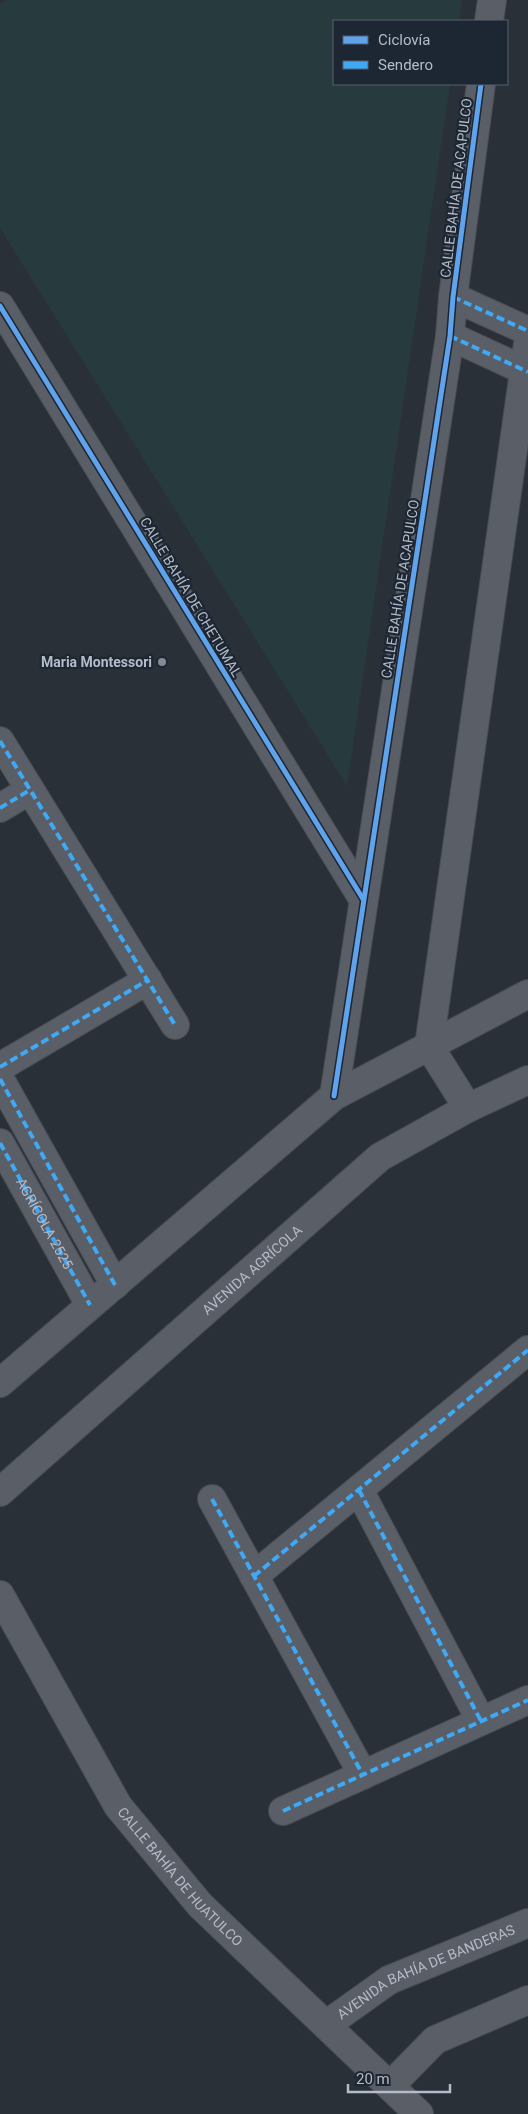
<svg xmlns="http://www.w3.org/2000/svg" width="528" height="2114" font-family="Roboto,sans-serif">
<rect width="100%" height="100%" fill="#2a3038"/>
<polygon fill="#273a3e" points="6,0 462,0 459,21 334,21 334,84 450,84 347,786 0,228 0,4"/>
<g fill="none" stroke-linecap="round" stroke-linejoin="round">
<defs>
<g id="minor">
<polyline points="489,21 492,0"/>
<polyline points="453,297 528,331"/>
<polyline points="0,306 363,899"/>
<polyline points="450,336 528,372"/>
<polyline points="0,741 175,1025"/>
<polyline points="0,808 30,790"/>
<polyline points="0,1067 148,980"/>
<polyline points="0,1079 115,1285"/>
<polyline points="334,1096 450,336 453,297 481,84"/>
<polyline points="468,1108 429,1046 528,343"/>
<path id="s1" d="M 0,1143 L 90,1305"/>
<polyline points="0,1383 334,1096 528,994"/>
<polyline points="359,1490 481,1721"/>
<path id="s2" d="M 0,1492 L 380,1157 L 468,1108 L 528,1080"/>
<polyline points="212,1499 363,1775"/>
<polyline points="254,1576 528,1350"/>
<path id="s3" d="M 0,1595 L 118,1806 L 200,1905 L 419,2114"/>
<polyline points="283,1811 528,1700"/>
<path id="s4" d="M 326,2025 L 389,1980 L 528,1923"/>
<polyline points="391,2085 435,2040 528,2000"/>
</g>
</defs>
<use href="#minor" stroke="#484c53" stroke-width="30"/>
<use href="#minor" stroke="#5a5e66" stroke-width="28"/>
<g stroke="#3fa9f5" stroke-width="4" stroke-dasharray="8 4" stroke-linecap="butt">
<polyline points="453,297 528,331"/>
<polyline points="450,336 528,372"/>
<polyline points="0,741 175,1025"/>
<polyline points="0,808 30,790"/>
<polyline points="0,1067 148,980"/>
<polyline points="0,1079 115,1285"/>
<polyline points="0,1143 90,1305"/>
<polyline points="359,1490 481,1721"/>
<polyline points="212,1499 363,1775"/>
<polyline points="254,1576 528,1350"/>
<polyline points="283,1811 528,1700"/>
</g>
<defs>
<g id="cycleway">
<polyline points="0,306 363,899"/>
<polyline points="334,1096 450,336 453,297 481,84"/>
</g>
</defs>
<use href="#cycleway" stroke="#1d2633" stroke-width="8"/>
<use href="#cycleway" stroke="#60a3ed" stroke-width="5"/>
</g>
<circle fill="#848b96" stroke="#1d2633" stroke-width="2" cx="162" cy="662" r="5"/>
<g text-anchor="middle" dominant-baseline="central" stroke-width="4.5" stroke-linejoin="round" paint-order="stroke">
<g font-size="14" fill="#b4bcc9" stroke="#1d2633">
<text transform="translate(456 188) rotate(-83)">CALLE BAHÍA DE ACAPULCO</text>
<text transform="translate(400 589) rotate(-81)">CALLE BAHÍA DE ACAPULCO</text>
<text transform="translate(191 597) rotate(59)">CALLE BAHÍA DE CHETUMAL</text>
<text stroke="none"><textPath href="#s1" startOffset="92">AGRÍCOLA 2525</textPath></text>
<text stroke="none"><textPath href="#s2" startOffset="336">AVENIDA AGRÍCOLA</textPath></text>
<text stroke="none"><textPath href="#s3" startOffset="336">CALLE BAHÍA DE HUATULCO</textPath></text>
<text stroke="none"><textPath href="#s4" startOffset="114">AVENIDA BAHÍA DE BANDERAS</textPath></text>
</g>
<g font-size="14" font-weight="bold" fill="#b4bcc9" stroke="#1d2633" text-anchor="end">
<text x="152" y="662">Maria Montessori</text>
</g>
</g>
<rect x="333" y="20" width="175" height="65" fill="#1d2633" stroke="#59626f"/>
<rect x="343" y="36" width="25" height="8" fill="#60a3ed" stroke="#59626f"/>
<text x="378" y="45" font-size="15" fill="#b4bcc9">Ciclovía</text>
<rect x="343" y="61" width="25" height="8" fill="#3fa9f5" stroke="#59626f"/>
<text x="378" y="70" font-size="15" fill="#b4bcc9">Sendero</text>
<path d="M348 2084v8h102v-8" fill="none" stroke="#b4bcc9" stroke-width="2.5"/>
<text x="356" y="2084" font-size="15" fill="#b4bcc9" stroke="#1d2633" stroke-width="4" paint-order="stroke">20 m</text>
</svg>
